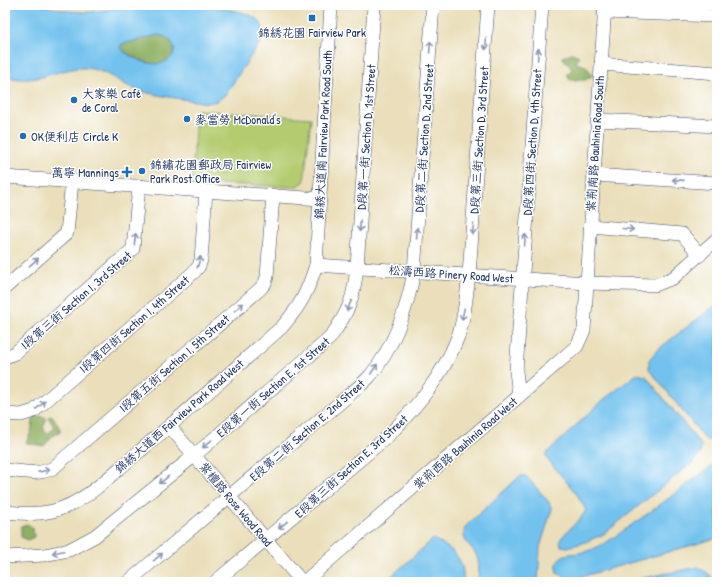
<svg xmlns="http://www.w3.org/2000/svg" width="722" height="587" font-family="'Patrick Hand','LXGW WenKai TC',sans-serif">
<rect width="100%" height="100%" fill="#fff"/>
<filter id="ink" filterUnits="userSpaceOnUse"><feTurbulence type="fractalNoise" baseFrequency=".025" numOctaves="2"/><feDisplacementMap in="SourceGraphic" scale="8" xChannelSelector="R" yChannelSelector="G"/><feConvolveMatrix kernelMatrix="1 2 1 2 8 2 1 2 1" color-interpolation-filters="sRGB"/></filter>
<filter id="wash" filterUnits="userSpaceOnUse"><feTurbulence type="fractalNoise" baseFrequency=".012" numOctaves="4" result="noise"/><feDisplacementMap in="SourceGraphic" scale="16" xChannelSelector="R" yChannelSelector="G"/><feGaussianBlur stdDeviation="0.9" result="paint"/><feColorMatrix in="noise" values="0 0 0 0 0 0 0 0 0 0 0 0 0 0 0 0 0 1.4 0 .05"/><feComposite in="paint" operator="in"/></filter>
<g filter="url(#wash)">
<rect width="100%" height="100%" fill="#eadfba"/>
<polygon fill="#b4cc70" stroke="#687e67" points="196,110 311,118 304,182 295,187 192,183"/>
<g fill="#8fb062" stroke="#557060">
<path d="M 158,35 C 170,36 182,50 168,60 C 155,70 131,57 120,48 L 122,44 Z"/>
<polygon points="572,53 579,56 576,63 586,66 592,76 585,80 570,80 567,74 572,69 562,57"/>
<polygon points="34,416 45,417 46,420 43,427 47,434 55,428 48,417 53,416 61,431 52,436 44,446 26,443 31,432"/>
<polygon points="27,524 33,528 34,537 28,540 21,537 21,526"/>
</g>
<g fill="#73c2ee" stroke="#4778a6" fill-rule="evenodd">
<path d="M 5,5 C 16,5 28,4 38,5 C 54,7 67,12 83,12 C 101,12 119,7 137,5 C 161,3 244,4 259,21 C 264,26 263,34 261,41 L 225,95 L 217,101 L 207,103 C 185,99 160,97 138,90 C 119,84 106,69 85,68 C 57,67 33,88 5,75 ZM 158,35 C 170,36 182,50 168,60 C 155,70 130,58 120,48 L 122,44 Z"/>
<polygon points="717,304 717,440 714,442 705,439 649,369 649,360 657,350"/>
<path d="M 637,374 L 646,376 L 701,445 L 700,454 L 693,462 L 604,534 L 583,543 L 568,547 L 561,546 L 560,540 C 567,529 580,522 586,510 L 576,493 L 547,459 L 546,454 L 603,400 Z"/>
<path d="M 717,462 L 717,538 L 577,578 L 566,577 L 557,573 C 555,554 564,555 579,553 C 599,550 617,535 633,524 C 662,504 689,483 717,462 Z"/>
<path d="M 520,476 L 526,476 L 548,501 L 552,509 L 540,547 L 538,582 L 478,582 C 478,575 480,566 478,560 C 474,544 460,545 465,527 Z"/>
<path d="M 433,539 C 453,549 465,558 463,582 L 385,582 Z"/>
<polygon points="698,567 709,574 715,582 633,582 643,578"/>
</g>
</g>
<g filter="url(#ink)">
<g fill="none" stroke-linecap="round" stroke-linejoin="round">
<defs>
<g id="minor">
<polyline points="604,12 717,16"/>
<polyline points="601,64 717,73"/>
<polyline points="597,120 717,126"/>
<polyline points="593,175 717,183"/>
<polyline points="5,177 320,199"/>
<polyline points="590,226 682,234 700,255"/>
<polyline points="316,265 587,283 655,285 673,278 717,239"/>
<polyline points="5,288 67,233 72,181"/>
<polyline points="5,357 15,353 133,249 139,186"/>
<polyline points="519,396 516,371 542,5"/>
<polyline points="5,414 21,415 34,411 194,272 199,266 201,260 206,191"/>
<polyline points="170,427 302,582"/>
<path d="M 5,470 C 20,471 39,476 53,468 L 260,289 L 265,283 L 267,277 L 273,195"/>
<path d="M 5,512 C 21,513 37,515 53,511 C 88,502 113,472 140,451 C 188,411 235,368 282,327 C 301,305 307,293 316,265 L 331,5"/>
<path d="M 5,557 L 44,555 L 69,550 L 95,536 L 195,455 L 330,338 C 349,311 353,301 357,268 L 374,5"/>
<path d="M 128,582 L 342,401 C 351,393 362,385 370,376 C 395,346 407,309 414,272 L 433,5"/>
<path d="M 215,582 L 388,436 C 415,408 443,376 457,339 C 465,319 466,296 469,275 L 488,5"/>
<polyline points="304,582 577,346 584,330 605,5"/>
</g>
</defs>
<use href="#minor" stroke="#3a496c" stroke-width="14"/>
<use href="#minor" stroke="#fff" stroke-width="13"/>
</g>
<defs><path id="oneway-shaft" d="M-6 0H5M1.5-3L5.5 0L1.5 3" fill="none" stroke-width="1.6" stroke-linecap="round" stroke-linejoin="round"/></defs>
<g stroke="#8d97ae">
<use href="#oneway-shaft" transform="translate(486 44) rotate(94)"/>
<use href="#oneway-shaft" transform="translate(430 47) rotate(-86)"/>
<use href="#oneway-shaft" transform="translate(538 54) rotate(-86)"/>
<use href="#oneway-shaft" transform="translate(678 180) rotate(-176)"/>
<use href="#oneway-shaft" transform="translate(360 226) rotate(94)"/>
<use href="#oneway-shaft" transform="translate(473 229) rotate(95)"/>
<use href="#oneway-shaft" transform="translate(628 229) rotate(5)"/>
<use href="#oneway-shaft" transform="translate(417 233) rotate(-86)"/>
<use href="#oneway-shaft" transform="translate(135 239) rotate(-83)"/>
<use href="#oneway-shaft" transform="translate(525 240) rotate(-86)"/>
<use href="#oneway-shaft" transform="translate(34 262) rotate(-41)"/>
<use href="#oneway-shaft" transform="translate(199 262) rotate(-72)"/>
<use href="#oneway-shaft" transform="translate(349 306) rotate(114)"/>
<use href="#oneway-shaft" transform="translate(239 307) rotate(-41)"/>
<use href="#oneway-shaft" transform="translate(463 314) rotate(103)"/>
<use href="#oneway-shaft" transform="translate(374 369) rotate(-56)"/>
<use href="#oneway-shaft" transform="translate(41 405) rotate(-41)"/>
<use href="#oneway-shaft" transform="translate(207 444) rotate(139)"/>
<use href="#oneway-shaft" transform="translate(44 471) rotate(-11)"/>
<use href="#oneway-shaft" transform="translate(164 480) rotate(141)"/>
<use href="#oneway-shaft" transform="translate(283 525) rotate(140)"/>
<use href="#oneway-shaft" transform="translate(58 552) rotate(168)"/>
<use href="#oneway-shaft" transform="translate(158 557) rotate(-40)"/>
</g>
</g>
<g fill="#1f6fb2" stroke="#fff" stroke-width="1.5">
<rect x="308" y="14" width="8" height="8" rx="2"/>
<circle cx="74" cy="100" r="4"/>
<circle cx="187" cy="119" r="4"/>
<circle cx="23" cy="136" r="4"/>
<circle cx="142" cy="171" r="4"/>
<path d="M125 166h4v4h4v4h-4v4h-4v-4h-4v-4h4z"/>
</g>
<g text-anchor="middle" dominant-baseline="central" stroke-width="3" stroke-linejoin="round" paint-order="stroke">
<g font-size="12" fill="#1b2f5e" stroke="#fff" text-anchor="start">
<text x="312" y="32" text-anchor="middle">錦綉花園 Fairview Park</text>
<text x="82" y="93">大家樂 Café<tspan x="82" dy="14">de Coral</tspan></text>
<text x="195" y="119">麥當勞 McDonald's</text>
<text x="31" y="136">OK便利店 Circle K</text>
<text x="150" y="164">錦繡花園郵政局 Fairview<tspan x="150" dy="14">Park Post Office</tspan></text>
<text x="119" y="172" text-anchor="end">萬寧 Mannings</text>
</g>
<g font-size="12" fill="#1b2f5e" stroke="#fff">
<text transform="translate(323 135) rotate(-87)">錦綉大道南 Fairview Park Road South</text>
<text transform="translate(366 137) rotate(-86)">D段第一街 Section D, 1st Street</text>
<text transform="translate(424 138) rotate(-86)">D段第二街 Section D, 2nd Street</text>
<text transform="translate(479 140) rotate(-86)">D段第三街 Section D, 3rd Street</text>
<text transform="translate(532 142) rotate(-86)">D段第四街 Section D, 4th Street</text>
<text transform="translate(595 144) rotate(-86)">紫荊南路 Bauhinia Road South</text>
<text transform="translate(451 274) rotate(4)">松濤西路 Pinery Road West</text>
<text transform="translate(76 300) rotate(-41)">I段第三街 Section I, 3rd Street</text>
<text transform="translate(134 324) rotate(-41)">I段第四街 Section I, 4th Street</text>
<text transform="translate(174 363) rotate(-41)">I段第五街 Section I, 5th Street</text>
<text transform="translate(273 387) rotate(-41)">E段第一街 Section E, 1st Street</text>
<text transform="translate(179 416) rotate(-41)">錦綉大道西 Fairview Park Road West</text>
<text transform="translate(307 430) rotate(-41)">E段第二街 Section E, 2nd Street</text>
<text transform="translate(465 443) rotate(-41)">紫荊西路 Bauhinia Road West</text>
<text transform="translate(351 466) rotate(-42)">E段第三街 Section E, 3rd Street</text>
<text transform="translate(236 504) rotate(50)">紫檀路 Rose Wood Road</text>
</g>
</g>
<rect width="722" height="587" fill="none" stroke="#fff" stroke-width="20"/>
</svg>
